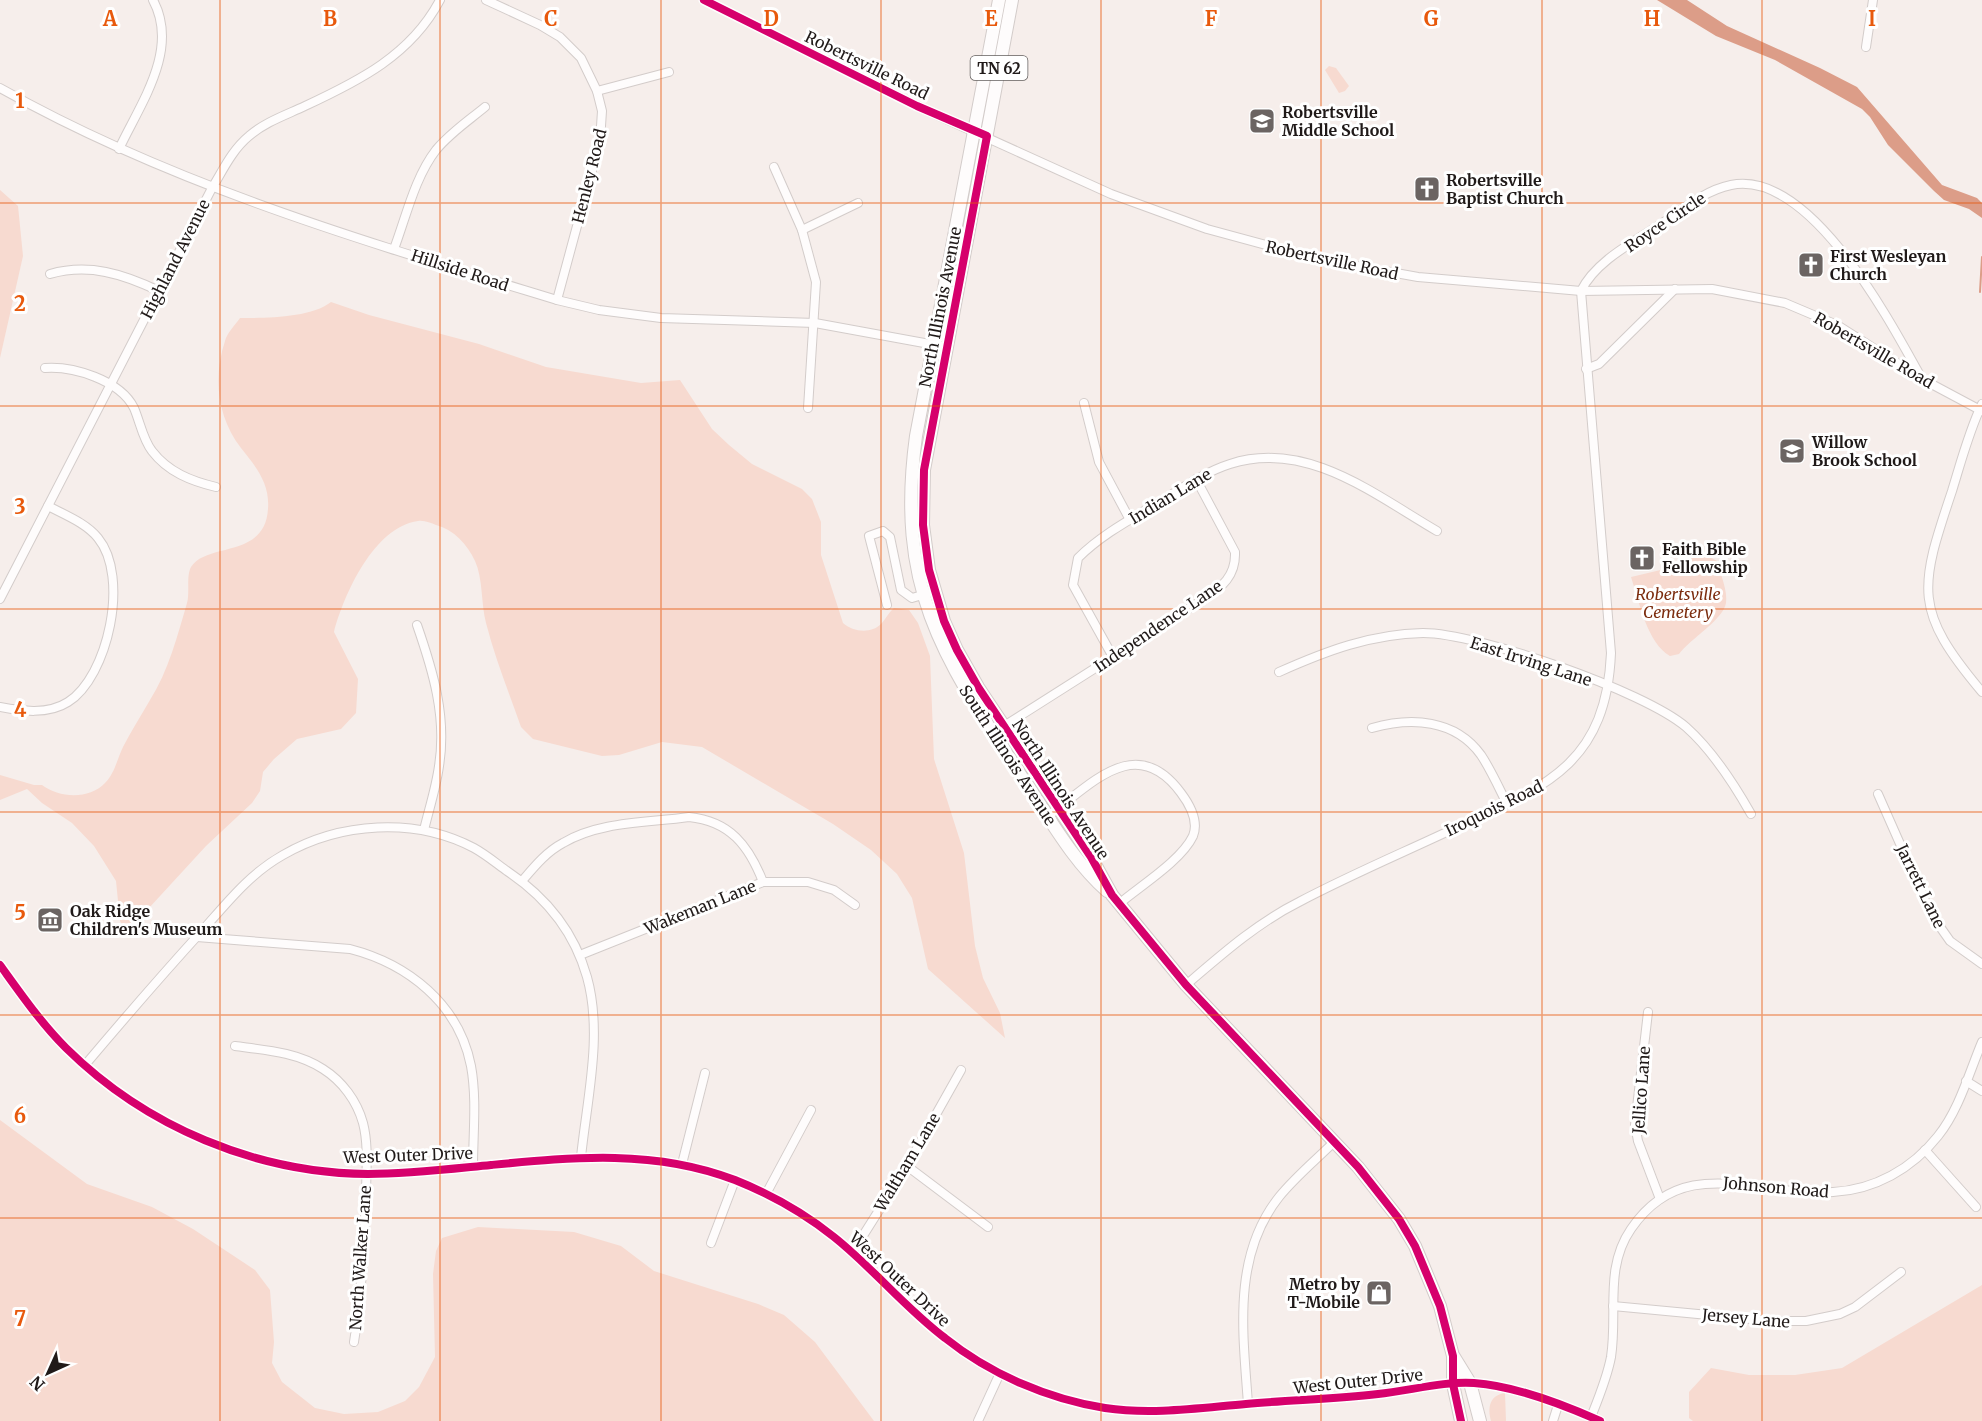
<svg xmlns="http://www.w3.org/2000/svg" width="1982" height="1421" font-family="Merriweather,serif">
<rect width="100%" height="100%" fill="#f6eeeb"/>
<g fill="#f7dad0">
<polygon points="1329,66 1336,68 1349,86 1345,91 1339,93 1325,70"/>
<polygon points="0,190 18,206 23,256 0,358"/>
<path d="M 331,302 L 369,315 L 479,344 L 546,367 L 641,383 L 680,380 L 712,429 L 729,445 L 752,464 L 802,489 L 812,499 L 821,522 L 821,555 L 843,623 C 853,632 871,634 881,624 C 886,619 888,613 894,608 L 909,610 L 918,623 L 930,656 L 934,759 L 964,853 L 975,946 L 983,978 L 1000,1013 L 1005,1038 L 928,969 L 912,898 L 897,874 L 871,850 L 833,824 L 702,747 L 662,742 L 619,755 L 602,756 L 533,739 L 521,727 C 509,693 495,658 486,623 C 481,604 483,578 475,561 C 467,544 454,530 436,525 C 431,523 424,520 418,521 C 374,527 344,594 334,632 L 358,679 L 356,713 L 341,729 L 297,739 L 274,759 L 263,772 L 260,791 L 252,803 L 206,846 L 126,933 L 120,921 L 116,881 L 94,846 L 72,823 L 42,803 L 27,789 L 0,800 L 0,775 L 34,785 L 42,785 C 59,798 89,800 105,783 C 115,773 117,759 123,747 C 131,731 141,716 150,700 C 168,672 178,634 187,603 C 190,592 186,576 191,567 C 206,542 265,559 268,509 C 270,483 256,467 241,448 C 217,417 213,377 225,341 C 227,333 235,325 240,318 C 265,318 311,318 331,302 Z"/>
<path d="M 1701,552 L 1717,561 C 1720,573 1728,591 1726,603 C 1723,620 1690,639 1679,654 L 1670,656 C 1647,643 1639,601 1631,577 L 1669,568 Z"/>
<polygon points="0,1120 87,1184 152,1207 193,1229 255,1270 270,1290 274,1342 272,1363 282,1382 315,1408 344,1414 378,1412 405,1401 419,1387 435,1357 433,1274 436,1251 442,1238 478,1227 574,1232 621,1246 654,1271 758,1304 784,1315 815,1342 874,1421 0,1421"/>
<polygon points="1982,1285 1982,1421 1693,1421 1689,1418 1689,1392 1711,1368 1749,1375 1795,1375 1842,1368"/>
<path d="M 1505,1393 L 1506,1421 L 1491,1421 C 1487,1407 1490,1395 1505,1393 Z"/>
</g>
<polygon fill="#dc9d88" points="1657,0 1687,0 1727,26 1820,68 1857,87 1942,185 1977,198 1982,203 1982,218 1969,209 1944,200 1934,191 1888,145 1870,117 1862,109 1775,60 1716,36"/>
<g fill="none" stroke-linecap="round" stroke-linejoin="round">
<polyline stroke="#dc9d88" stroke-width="2" points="1980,292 1982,257"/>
<defs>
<g id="minor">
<polyline points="486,0 540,25 560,37 581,58 597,91 602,111 600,141 557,300"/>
<polyline points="704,0 917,106 1111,194 1207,229 1318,259 1418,277 1581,291 1712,289 1785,303 1837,325 1922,379 1982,411"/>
<polyline points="1866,47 1873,0"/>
<path d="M 0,88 C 174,186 367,242 557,300 L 599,310 L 661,318 L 815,323 L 946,347"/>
<polyline points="597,91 669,72"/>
<path d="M 119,149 C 140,104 180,50 153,0"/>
<polyline points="774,167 802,230 816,282 808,408"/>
<polyline points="802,230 858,203"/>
<path d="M 394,249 C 406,217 415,177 436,150 C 450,133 468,121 485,107"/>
<path d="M 50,274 C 89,263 123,274 159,291"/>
<path d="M 45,368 C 73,366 120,380 134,408 C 140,422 143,440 152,451 C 168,472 191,481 216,487"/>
<polyline points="1586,369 1599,364 1675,289"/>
<polyline points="1084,403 1099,462 1130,520"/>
<path d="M 1982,404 C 1969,431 1961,462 1952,491 C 1919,589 1913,610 1982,692"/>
<path d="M 0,599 L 212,188 C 223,170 232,150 249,136 C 265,122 286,115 305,106 C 359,81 411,55 440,0"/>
<polyline points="887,605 869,536 883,531 890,537 901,590 912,598 929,593"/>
<path d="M 417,625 C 433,671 447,717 439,766 C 436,788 429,809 424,830"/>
<path d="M 1113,657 L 1073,585 L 1078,558 C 1102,534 1133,518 1161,501 C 1184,487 1205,472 1230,464 C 1306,439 1375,495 1437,531"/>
<path d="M 1279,672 C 1326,651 1371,634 1423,633 C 1478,633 1644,691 1686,727 C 1712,750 1734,784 1751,814"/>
<path d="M 0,707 C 21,711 48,715 68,702 C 108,677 130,577 98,538 C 86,523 65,515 48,506"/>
<path d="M 1372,728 C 1411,717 1455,719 1481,755 C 1491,770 1499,788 1507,804"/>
<path d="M 993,733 L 1204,599 C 1222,587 1236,576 1235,552 L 1196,479"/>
<polyline points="1878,794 1931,914 1950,941 1982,964"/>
<path d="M 1048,816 C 1092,784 1136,732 1181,793 C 1190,805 1199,821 1193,836 C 1181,861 1140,886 1119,904"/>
<path d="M 522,881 C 534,867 546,852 563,843 C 600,821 648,823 689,817 C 730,821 749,846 763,882"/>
<path d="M 197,937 L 350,949 C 408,964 459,1004 471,1066 C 477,1099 473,1134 473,1167"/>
<polyline points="580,955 763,882 808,882 834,890 855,905"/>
<path d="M 0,965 C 21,994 41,1023 66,1048 C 146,1127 256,1173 368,1174 C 409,1174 450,1169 491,1165 C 574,1157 655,1149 735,1180 C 770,1194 804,1213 834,1237 C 873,1268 905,1308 945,1338 C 990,1374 1048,1399 1105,1408 C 1152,1415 1199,1408 1246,1404 C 1290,1400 1334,1399 1378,1394 C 1409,1391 1443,1381 1474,1383 C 1516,1386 1562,1404 1600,1421"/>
<path d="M 1186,985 C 1221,955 1257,923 1299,902 C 1348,876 1400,854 1451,830 C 1542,788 1606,767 1611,653 L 1581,291 C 1596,260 1636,241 1664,222 C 1684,208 1706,190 1731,185 C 1810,169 1890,321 1922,379"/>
<polyline points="1648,1012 1635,1125 1638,1141 1660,1199"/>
<path d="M 235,1046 C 265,1050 297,1052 323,1069 C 342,1081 357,1101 363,1123 C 369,1146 366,1173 366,1196 C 364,1245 362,1293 354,1342"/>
<path d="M 85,1065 C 123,1020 161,976 201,932 C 226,904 249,874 283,855 C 340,822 415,817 474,848 C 485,854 496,863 507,871 C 546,897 574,931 587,977 C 603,1034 587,1099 581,1157"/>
<polyline points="1966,1081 1982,1091"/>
<polyline points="1925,1150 1976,1207"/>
<polyline points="682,1164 705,1073"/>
<polyline points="907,1166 988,1227"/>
<polyline points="766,1194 811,1110"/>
<polyline points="711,1243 735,1180"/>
<polyline points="852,1253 907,1166 961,1070"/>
<polyline points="1613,1306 1772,1321 1806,1321 1840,1314 1855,1307 1901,1272"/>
<path d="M 1248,1404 C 1243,1333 1232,1256 1279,1197 C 1295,1177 1317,1159 1335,1141"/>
<path d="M 1591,1417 C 1599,1397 1607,1378 1611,1357 C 1618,1313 1604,1268 1631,1229 C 1684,1151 1759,1198 1833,1192 C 1874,1190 1912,1169 1938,1136 C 1959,1110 1969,1073 1982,1042"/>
<polyline points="978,1421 1000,1373"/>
<polyline points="1553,1421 1558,1405"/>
</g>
<g id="highway">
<path d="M 999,0 L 916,436 C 895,590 944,659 1025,782 C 1050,819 1073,861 1107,891"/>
<polyline points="1012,0 924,470 923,525 929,570 944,621 957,650 978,687 1091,857 1112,895 1186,985 1358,1167 1399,1219 1415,1246 1440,1306 1453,1356 1453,1384 1461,1421"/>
<polyline points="1454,1357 1470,1383 1480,1421"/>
</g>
</defs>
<use href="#minor" stroke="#d3ccca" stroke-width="10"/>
<use href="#highway" stroke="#d3ccca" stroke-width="14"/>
<use href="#minor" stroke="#fefcfc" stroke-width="8"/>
<use href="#highway" stroke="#fefcfc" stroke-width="12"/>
<defs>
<g id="cycleway">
<polyline points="704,0 917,106 987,136 924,470 923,525 929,570 944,621 957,650 978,687 1091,857 1112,895 1186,985 1358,1167 1399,1219 1415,1246 1440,1306 1453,1356 1453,1384 1461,1421"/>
<path d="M 0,965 C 21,994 41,1023 66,1048 C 146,1127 256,1173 368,1174 C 409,1174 450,1169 491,1165 C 574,1157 655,1149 735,1180 C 770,1194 804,1213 834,1237 C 873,1268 905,1308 945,1338 C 990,1374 1048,1399 1105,1408 C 1152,1415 1199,1408 1246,1404 C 1290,1400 1334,1399 1378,1394 C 1409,1391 1443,1381 1474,1383 C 1516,1386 1562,1404 1600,1421"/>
</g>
</defs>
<use href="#cycleway" stroke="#fff" stroke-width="11"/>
<use href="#cycleway" stroke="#d6006c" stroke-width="8"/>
</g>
<path fill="none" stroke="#e8590c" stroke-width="1.5" stroke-opacity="0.55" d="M 220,0 L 220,1421M 440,0 L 440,1421M 661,0 L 661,1421M 881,0 L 881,1421M 1101,0 L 1101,1421M 1321,0 L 1321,1421M 1542,0 L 1542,1421M 1762,0 L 1762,1421M 0,203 L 1982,203M 0,406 L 1982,406M 0,609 L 1982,609M 0,812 L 1982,812M 0,1015 L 1982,1015M 0,1218 L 1982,1218"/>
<defs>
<symbol id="school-square" viewBox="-11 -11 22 22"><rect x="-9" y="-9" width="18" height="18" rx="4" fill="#6b6462" stroke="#fff"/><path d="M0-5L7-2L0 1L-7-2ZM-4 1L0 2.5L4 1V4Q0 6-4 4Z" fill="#fff"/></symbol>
<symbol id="church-square" viewBox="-11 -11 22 22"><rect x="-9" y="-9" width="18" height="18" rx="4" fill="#6b6462" stroke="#fff"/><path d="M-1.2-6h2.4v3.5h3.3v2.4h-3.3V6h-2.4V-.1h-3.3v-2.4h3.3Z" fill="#fff"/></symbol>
<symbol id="museum-square" viewBox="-11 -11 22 22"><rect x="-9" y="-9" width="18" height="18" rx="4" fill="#6b6462" stroke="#fff"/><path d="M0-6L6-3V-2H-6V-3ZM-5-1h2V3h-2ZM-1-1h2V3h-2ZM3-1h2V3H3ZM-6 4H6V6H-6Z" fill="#fff"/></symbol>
<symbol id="shop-square" viewBox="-11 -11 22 22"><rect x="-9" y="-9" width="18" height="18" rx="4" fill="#6b6462" stroke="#fff"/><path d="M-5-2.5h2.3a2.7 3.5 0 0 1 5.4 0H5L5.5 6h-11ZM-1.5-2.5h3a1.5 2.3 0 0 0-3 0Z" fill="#fff"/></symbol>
</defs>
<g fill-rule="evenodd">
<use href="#school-square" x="1247" y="106" width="30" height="30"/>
<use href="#church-square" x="1412" y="174" width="30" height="30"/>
<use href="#church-square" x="1796" y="250" width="30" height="30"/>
<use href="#school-square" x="1777" y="436" width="30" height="30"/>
<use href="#church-square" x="1627" y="543" width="30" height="30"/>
<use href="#museum-square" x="35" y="905" width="30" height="30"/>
<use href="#shop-square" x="1364" y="1278" width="30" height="30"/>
</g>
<g text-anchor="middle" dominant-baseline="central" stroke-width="6" stroke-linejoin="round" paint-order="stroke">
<rect fill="#fff" stroke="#635f5e" stroke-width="1.5" x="970.5" y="56" width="57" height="24" rx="4.5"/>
<g font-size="15" font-weight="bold" fill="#201a19">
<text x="999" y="68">TN 62</text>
</g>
<g font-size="16" fill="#201a19" stroke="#fff">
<text transform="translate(867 65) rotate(26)">Robertsville Road</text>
<text transform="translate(589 176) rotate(-76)">Henley Road</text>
<text transform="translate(1665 222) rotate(-34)">Royce Circle</text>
<text transform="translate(175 259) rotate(-63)">Highland Avenue</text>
<text transform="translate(1332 260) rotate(12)">Robertsville Road</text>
<text transform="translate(460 270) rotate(18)">Hillside Road</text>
<text transform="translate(940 307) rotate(-79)">North Illinois Avenue</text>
<text transform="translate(1874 350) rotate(30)">Robertsville Road</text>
<text transform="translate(1170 496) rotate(-31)">Indian Lane</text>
<text transform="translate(1158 626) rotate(-34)">Independence Lane</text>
<text transform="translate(1531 661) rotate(18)">East Irving Lane</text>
<text transform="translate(1008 755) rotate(57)">South Illinois Avenue</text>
<text transform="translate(1061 789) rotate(57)">North Illinois Avenue</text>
<text transform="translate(1494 808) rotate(-26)">Iroquois Road</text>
<text transform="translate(1921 886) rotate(64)">Jarrett Lane</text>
<text transform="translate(700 907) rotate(-22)">Wakeman Lane</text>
<text transform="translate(1641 1090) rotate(-86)">Jellico Lane</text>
<text transform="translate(408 1155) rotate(-2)">West Outer Drive</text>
<text transform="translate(907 1162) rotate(-59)">Waltham Lane</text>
<text transform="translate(1776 1187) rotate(5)">Johnson Road</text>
<text transform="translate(360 1258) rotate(-86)">North Walker Lane</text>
<text transform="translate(900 1279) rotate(43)">West Outer Drive</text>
<text transform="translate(1746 1318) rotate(5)">Jersey Lane</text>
<text transform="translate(1358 1381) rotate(-6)">West Outer Drive</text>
</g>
<g font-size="16" font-weight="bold" fill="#201a19" stroke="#fff" text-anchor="start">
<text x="1282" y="112">Robertsville<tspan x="1282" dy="18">Middle School</tspan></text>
<text x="1446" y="180">Robertsville<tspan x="1446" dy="18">Baptist Church</tspan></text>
<text x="1830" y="256">First Wesleyan<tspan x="1830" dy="18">Church</tspan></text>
<text x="1812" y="442">Willow<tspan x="1812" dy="18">Brook School</tspan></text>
<text x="1662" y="549">Faith Bible<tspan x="1662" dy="18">Fellowship</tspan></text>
<text x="70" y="911">Oak Ridge<tspan x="70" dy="18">Children's Museum</tspan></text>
<text x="1360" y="1284" text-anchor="end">Metro by<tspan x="1360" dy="18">T-Mobile</tspan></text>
</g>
<g font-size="16" font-style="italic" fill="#7c2d0f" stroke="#fff">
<text x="1678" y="594">Robertsville<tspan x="1678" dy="18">Cemetery</tspan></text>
</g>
</g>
<g font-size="20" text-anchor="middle" font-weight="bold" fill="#e8590c" stroke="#fff" stroke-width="6" stroke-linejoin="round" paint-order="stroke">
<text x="110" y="26">A</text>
<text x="330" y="26">B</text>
<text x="551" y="26">C</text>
<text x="771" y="26">D</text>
<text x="991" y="26">E</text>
<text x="1211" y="26">F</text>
<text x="1431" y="26">G</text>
<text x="1652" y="26">H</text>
<text x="1872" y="26">I</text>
<text x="20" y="108">1</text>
<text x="20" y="311">2</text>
<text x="20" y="514">3</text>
<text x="20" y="717">4</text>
<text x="20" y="920">5</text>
<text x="20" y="1123">6</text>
<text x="20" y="1326">7</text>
</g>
<g transform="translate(48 1373) rotate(225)" stroke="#ffffff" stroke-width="4.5" paint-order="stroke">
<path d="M0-4.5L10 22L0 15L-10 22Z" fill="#201a19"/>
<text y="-9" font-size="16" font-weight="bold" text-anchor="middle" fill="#201a19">N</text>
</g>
</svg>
